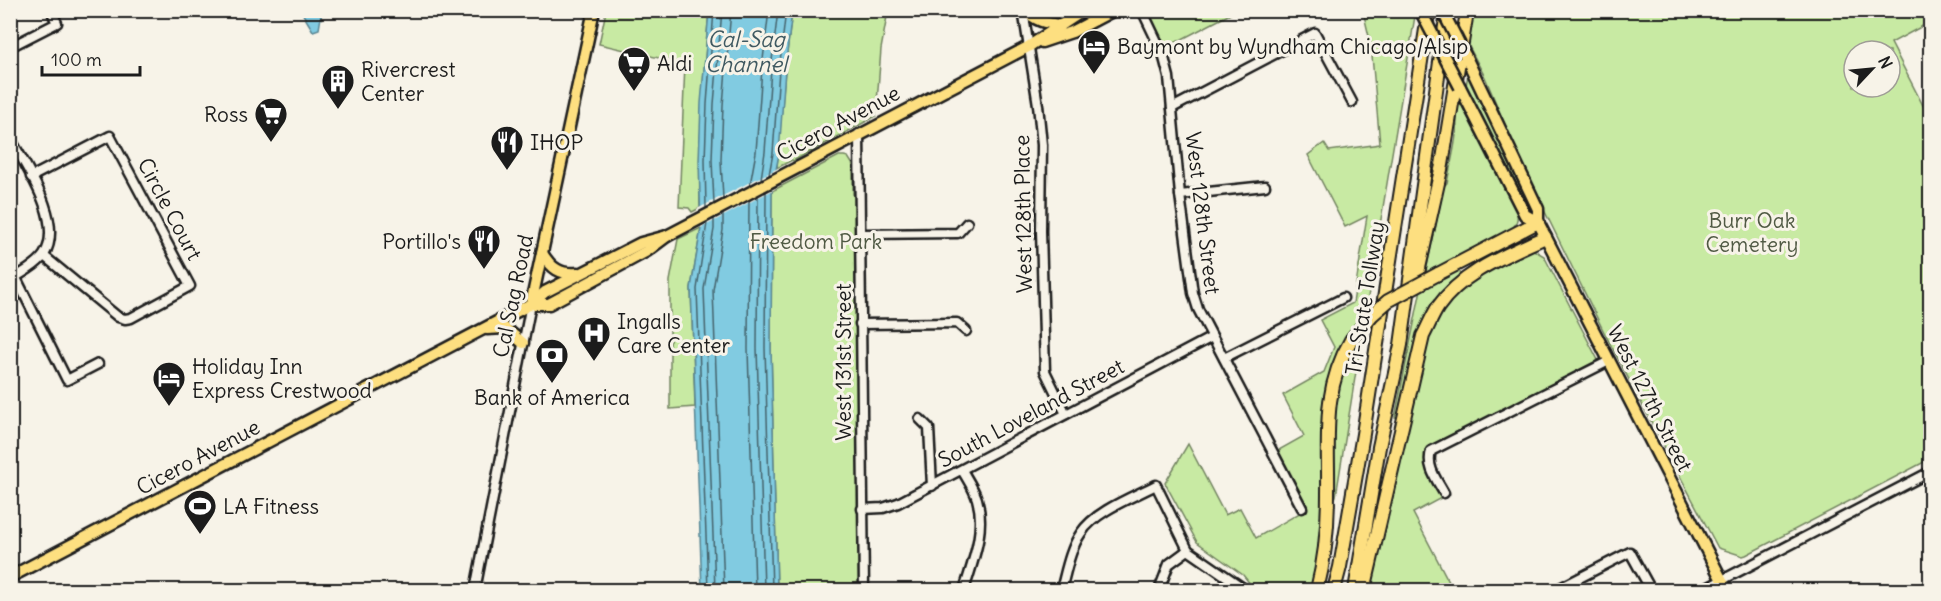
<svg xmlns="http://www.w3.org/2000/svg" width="1941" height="601" font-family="Delius,sans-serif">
<rect width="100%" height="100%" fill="#f7f3e8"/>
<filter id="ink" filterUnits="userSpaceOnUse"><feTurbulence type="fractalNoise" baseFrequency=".0167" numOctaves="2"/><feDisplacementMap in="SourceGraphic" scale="12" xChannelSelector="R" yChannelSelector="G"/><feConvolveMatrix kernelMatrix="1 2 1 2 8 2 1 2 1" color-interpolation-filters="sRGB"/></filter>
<g filter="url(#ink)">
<g fill="#c8eaa3" stroke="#728360" stroke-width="1.5" fill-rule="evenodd">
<path d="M 606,11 L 709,11 C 703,76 698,142 700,208 L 692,212 L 689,208 L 679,207 L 685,64 L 599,44 Z"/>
<polygon points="792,11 888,11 881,49 876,116 793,161 792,160 777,168 785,70"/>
<polygon points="1147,11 1236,11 1165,48 1148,16"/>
<path d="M 1363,11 L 1412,11 L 1415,16 L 1365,315 C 1338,348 1329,365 1322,408 L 1323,517 L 1313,590 L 1255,590 L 1243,575 L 1197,542 L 1165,483 L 1188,444 L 1225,515 L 1240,508 L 1256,538 L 1305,510 L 1277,451 L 1304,436 L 1283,395 L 1324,372 L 1334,347 L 1320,320 L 1353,303 L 1367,216 L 1345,227 L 1308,155 L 1324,143 L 1329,151 L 1380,144 L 1371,45 Z"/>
<path d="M 1474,11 L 1930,11 L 1930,22 L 1891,43 L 1930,119 L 1930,459 L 1746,555 L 1743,556 L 1718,548 L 1605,334 L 1521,163 L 1485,77 L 1465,39 ZM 1854,51 L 1890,51 L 1890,87 L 1854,87 Z"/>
<polygon points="1468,74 1535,212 1532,214 1466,86"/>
<path d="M 1456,95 L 1515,206 C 1519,217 1518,223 1510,231 L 1425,276 L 1444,186 L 1447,183 C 1451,161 1458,137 1457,114 C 1456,108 1455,102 1456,95 Z"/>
<polygon points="839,156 844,156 848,157 853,165 853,194 860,195 857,298 859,590 777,590 771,348 772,191"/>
<polygon points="701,228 691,288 695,407 670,409 670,281 678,239"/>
<polygon points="1532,249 1544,256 1598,360 1425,451 1425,462 1443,497 1413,513 1450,584 1437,590 1370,590 1390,505 1414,391 1426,342 1435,320 1445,305 1480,272"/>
<path d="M 1457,270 L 1460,274 C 1416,318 1411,360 1398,418 L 1395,417 L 1421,289 Z"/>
<polygon points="1362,334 1336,496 1332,504 1334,397 1348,357"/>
</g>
<g fill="#81cbe1" stroke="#598592" stroke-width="1.5">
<polygon points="301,11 322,11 319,29 313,31"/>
<polygon points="709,11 792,11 785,70 779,154 772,191 771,348 777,590 702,590 691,288 701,228 699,161 701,103"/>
</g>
<polygon fill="#f7f3e8" points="780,167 775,189 701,228 698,222 697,209"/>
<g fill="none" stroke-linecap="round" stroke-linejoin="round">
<g stroke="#44626b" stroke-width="1.5">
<polyline points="769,175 773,153 779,70 786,10"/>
<polyline points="761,179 765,152 771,69 778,10"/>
<polyline points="750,185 756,152 762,68 769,10"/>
<polyline points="766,192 765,348 772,590"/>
<polyline points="758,196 757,348 764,590"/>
<polyline points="723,199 721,160 723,105 731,10"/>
<polyline points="749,200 748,349 755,590"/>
<polyline points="714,204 712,160 714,104 722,10"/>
<polyline points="706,208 705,160 707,104 714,10"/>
<polyline points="723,214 723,230 713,290 724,590"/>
<polyline points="714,219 714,229 704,289 715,590"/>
<polyline points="707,223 697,289 708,590"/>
</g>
<defs>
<g id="minor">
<polyline points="1023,10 1038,105 1042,145 1041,231 1045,371 1066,414"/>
<polyline points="1142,10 1163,54 1169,77 1180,195 1193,293 1198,309 1302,508"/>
<polyline points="10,47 57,23 51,10"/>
<polyline points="1172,108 1315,33 1352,102"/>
<polyline points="859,134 864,590"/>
<path d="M 10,138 C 26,167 65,222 44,255 C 38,264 20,275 10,280"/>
<polyline points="31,177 110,136 190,286 131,318 125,319 118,317 44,256"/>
<polyline points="1180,195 1265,186"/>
<polyline points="861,234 958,233 967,223"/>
<polyline points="16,278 67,380 98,364"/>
<polyline points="860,324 957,323 966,331"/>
<polyline points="1224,358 1343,298"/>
<polyline points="920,419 929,428 932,486"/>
<path d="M 962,470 C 967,479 974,489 977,499 C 986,530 973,561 964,590"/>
<path d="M 1444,493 C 1437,480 1426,467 1431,451 L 1609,361"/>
<polyline points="862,509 883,508 898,503 1212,337"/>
<polyline points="475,590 531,304"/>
<path d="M 1061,590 C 1066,572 1070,549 1081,533 C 1095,511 1133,497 1156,485 L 1188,550 L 1246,590"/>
<polyline points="1159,590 1169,564 1188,550"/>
<polyline points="1556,590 1630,552 1651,590"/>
<polyline points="1703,590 1930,472"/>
</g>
<g id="major">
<path d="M 1025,10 C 1035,21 1046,23 1060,25"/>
<polyline points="1042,42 1072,32 1114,10"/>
<polyline points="1465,55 1538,209 1538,222 1727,590"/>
<polyline points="1460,87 1525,215 1538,222"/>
<path d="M 542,253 C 551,268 560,275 578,273"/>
<polyline points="531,304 549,304 647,251 667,236 1028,47 1084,10"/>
<polyline points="531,304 594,10"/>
<polyline points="487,329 505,328 523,343"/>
<polyline points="10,577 531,304 545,292 641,243 667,236"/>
</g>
<g id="highway">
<polyline points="1438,274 1538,222"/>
<polyline points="1417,277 1442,165 1466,18 1469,10"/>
<path d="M 1317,590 C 1325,559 1328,526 1328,494 C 1329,438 1321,391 1351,340"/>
<polyline points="1334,590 1340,567 1363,434 1429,10"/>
<polyline points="1355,590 1379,447 1401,345 1447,11"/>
<path d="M 1362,590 L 1365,586 L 1423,336 C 1428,327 1432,316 1438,307 C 1463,271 1507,255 1545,237"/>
</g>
</defs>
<use href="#minor" stroke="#1c1c1c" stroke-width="13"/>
<use href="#major" stroke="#1c1c1c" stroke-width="15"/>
<use href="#highway" stroke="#1c1c1c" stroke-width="16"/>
<use href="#minor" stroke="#f7f3e8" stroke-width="8"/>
<use href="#major" stroke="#fddf80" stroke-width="10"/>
<use href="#highway" stroke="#fddf80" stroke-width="12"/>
<defs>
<g id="major-bridge">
<polyline points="1420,10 1460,87"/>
<polyline points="1442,10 1465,55"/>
</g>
<polyline id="highway-bridge" points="1351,340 1372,315 1388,301 1438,274"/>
</defs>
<use href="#major-bridge" stroke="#1c1c1c" stroke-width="15" stroke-linecap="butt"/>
<use href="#highway-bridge" stroke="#1c1c1c" stroke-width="16" stroke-linecap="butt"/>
<use href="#major-bridge" stroke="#fddf80" stroke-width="10"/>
<use href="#highway-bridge" stroke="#fddf80" stroke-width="12"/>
</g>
</g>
<defs>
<symbol id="hotel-pin" viewBox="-11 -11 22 30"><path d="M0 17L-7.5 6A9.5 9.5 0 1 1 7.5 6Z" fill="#1c1c1c" stroke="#f7f3e8"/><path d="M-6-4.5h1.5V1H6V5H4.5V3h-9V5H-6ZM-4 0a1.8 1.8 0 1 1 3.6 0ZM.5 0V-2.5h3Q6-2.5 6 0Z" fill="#fff"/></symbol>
<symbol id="supermarket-pin" viewBox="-11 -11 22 30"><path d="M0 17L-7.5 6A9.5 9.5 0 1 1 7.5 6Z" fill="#1c1c1c" stroke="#f7f3e8"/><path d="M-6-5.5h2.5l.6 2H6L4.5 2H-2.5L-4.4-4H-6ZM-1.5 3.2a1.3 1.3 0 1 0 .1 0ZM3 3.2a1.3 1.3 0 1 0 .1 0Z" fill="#fff"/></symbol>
<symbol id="building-pin" viewBox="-11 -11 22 30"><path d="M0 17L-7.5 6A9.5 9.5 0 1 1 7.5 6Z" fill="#1c1c1c" stroke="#f7f3e8"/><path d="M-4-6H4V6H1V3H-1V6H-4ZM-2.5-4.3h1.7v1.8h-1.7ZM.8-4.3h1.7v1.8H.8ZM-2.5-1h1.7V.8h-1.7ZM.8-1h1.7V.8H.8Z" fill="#fff"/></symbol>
<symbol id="restaurant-pin" viewBox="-11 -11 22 30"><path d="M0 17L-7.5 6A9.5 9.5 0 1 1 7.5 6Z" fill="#1c1c1c" stroke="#f7f3e8"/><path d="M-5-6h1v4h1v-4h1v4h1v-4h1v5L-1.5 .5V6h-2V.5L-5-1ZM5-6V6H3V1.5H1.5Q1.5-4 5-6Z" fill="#fff"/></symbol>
<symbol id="hospital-pin" viewBox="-11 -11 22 30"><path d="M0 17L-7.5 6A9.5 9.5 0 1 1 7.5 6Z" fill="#1c1c1c" stroke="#f7f3e8"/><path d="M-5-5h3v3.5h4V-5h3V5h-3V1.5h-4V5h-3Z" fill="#fff"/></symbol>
<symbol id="bank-pin" viewBox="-11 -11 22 30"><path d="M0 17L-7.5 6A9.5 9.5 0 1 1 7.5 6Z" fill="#1c1c1c" stroke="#f7f3e8"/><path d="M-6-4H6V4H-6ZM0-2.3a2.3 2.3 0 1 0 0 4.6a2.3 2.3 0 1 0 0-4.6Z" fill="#fff"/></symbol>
<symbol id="stadium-pin" viewBox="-11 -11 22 30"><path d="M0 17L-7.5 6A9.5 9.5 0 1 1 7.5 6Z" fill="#1c1c1c" stroke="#f7f3e8"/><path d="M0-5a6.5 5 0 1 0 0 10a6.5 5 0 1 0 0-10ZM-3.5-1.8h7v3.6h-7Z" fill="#fff"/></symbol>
</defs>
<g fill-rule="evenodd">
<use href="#hotel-pin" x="1075" y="27" width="38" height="52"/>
<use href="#supermarket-pin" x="615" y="44" width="38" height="52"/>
<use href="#building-pin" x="319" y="62" width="38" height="52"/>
<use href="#supermarket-pin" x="252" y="95" width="38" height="52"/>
<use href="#restaurant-pin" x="488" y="123" width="38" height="52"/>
<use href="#restaurant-pin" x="465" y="222" width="38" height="52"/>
<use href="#hospital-pin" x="575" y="314" width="38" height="52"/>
<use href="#bank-pin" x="533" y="336" width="38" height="52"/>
<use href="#hotel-pin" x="150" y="359" width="38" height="52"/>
<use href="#stadium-pin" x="181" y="487" width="38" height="52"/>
</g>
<g text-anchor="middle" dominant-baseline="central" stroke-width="6" stroke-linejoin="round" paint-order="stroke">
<g font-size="21" fill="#1c1c1c" stroke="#f7f3e8" text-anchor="start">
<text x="1117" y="46">Baymont by Wyndham Chicago/Alsip</text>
<text x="657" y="63">Aldi</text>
<text x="361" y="69">Rivercrest<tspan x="361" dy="24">Center</tspan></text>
<text x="248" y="114" text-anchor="end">Ross</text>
<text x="530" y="142">IHOP</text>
<text x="461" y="241" text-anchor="end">Portillo's</text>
<text x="617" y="321">Ingalls<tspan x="617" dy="24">Care Center</tspan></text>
<text x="192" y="366">Holiday Inn<tspan x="192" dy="24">Express Crestwood</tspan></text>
<text x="552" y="397" text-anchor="middle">Bank of America</text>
<text x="223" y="506">LA Fitness</text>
</g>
<g font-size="21" fill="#1c1c1c" stroke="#f7f3e8">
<text transform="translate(838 123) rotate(-28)">Cicero Avenue</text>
<text transform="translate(170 209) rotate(62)">Circle Court</text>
<text transform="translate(1203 213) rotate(83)">West 128th Street</text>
<text transform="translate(1023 214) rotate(-91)">West 128th Place</text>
<text transform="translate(513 296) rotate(-78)">Cal Sag Road</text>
<text transform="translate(1365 298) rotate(-81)">Tri-State Tollway</text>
<text transform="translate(843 362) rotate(-90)">West 131st Street</text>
<text transform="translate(1650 398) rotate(63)">West 127th Street</text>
<text transform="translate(1031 413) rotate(-28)">South Loveland Street</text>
<text transform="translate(198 457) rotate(-28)">Cicero Avenue</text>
</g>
<g font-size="21" fill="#505a44" stroke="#f7f3e8">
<text x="1752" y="220">Burr Oak<tspan x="1752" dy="24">Cemetery</tspan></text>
<text x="816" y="241">Freedom Park</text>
</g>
<g font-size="22" font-style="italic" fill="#3f5961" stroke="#f7f3e8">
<text x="746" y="39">Cal-Sag<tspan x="746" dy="25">Channel</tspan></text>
</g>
</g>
<rect width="1941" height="601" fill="none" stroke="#f7f3e8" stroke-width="36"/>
<rect x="18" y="18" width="1905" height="565" fill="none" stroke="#1c1c1c" stroke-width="2" filter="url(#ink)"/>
<g transform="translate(1872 69) rotate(64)"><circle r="28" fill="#f7f3e8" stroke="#9f9d96" stroke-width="1.5"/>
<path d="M0-4.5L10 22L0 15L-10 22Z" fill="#1c1c1c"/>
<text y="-9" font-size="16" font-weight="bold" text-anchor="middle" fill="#1c1c1c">N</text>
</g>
<path d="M42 66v9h98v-9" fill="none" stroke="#1c1c1c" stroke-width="3"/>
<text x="51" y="66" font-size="18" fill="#1c1c1c" stroke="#f7f3e8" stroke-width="4.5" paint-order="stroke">100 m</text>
</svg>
